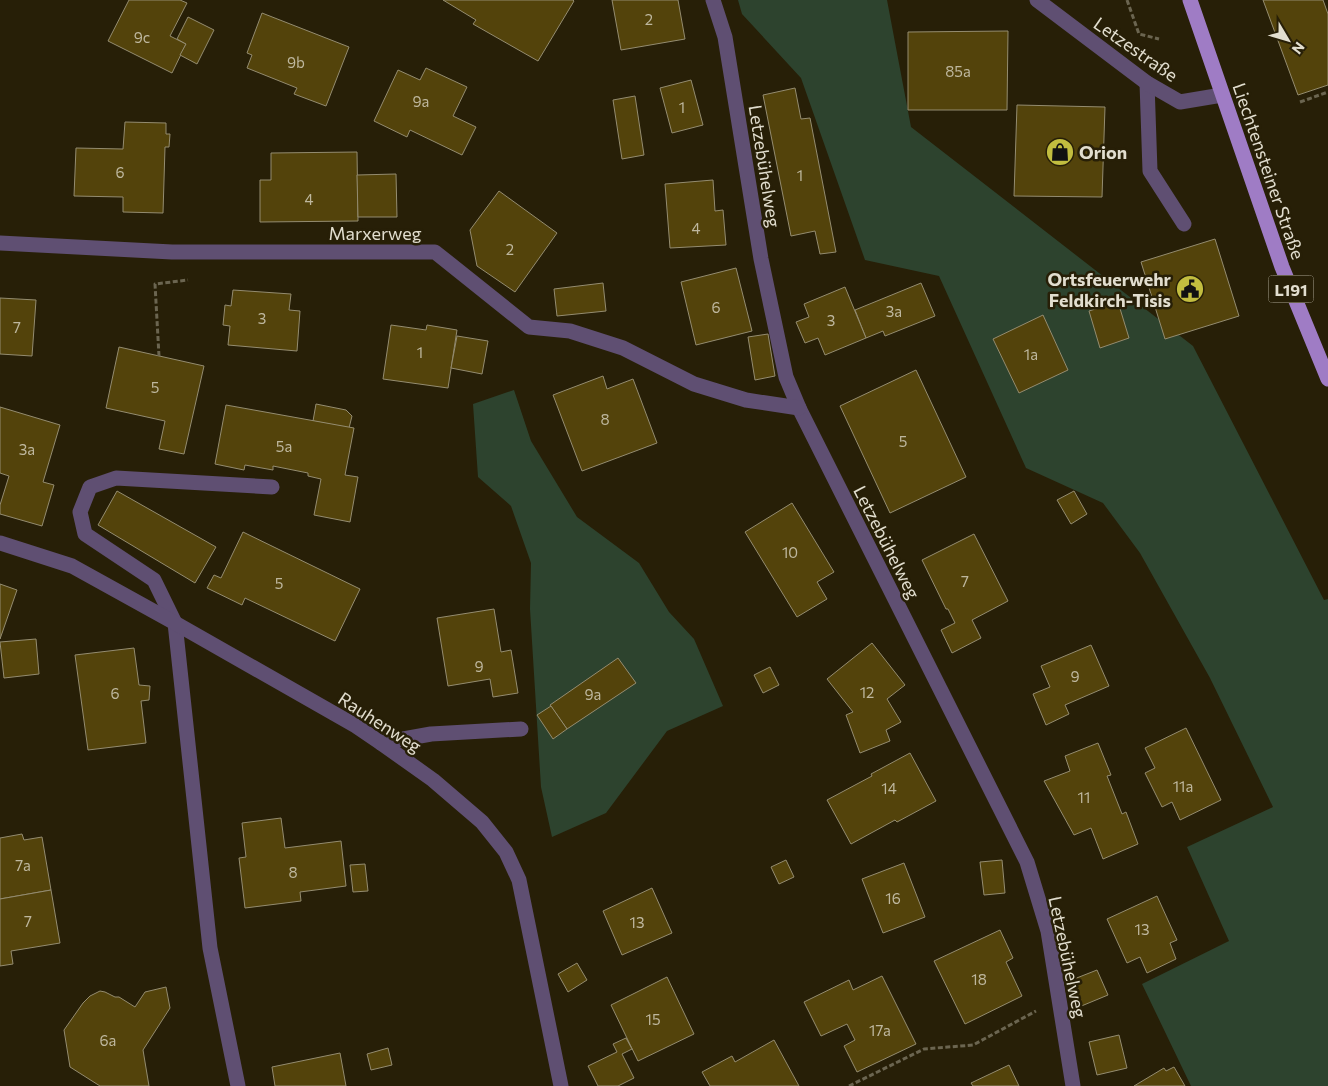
<svg xmlns="http://www.w3.org/2000/svg" width="1328" height="1086" font-family="Commissioner,sans-serif">
<rect width="100%" height="100%" fill="#271f07"/>
<g fill="#2d432e">
<polygon points="738,0 887,0 911,127 1193,346 1324,600 1328,599 1328,1086 1191,1086 1142,984 1229,941 1187,847 1273,807 1210,678 1140,553 1103,503 1026,468 939,276 865,260 801,78 742,14"/>
<polygon points="514,390 531,441 577,517 639,563 669,612 694,639 723,706 667,731 606,813 552,837 541,787 530,609 531,563 511,506 478,477 473,404"/>
</g>
<g fill="#53430b" stroke="#948c70">
<polygon points="129,0 180,0 187,3 170,36 186,44 172,73 108,41"/>
<polygon points="443,0 573,0 574,1 538,61 473,24 476,20"/>
<polygon points="612,0 678,0 685,39 621,50"/>
<polygon points="1263,0 1323,0 1328,14 1328,85 1298,95"/>
<polygon points="262,13 349,47 326,106 294,94 297,88 247,68 252,55 247,53"/>
<polygon points="188,17 214,30 197,64 180,55 186,44 177,39"/>
<polygon points="1008,31 1007,110 908,110 908,32"/>
<polygon points="426,68 467,87 453,116 476,127 462,155 410,130 407,137 374,121 398,70 420,80"/>
<polygon points="691,80 703,125 672,133 660,88"/>
<polygon points="795,88 801,119 810,118 836,252 820,254 815,231 791,236 763,95"/>
<polygon points="635,96 644,155 622,159 613,100"/>
<polygon points="1017,105 1105,107 1102,197 1014,196"/>
<polygon points="125,122 166,123 166,134 170,134 169,147 165,147 163,213 123,212 123,197 74,196 76,148 123,149"/>
<polygon points="357,152 358,221 260,222 260,180 271,180 271,153"/>
<polygon points="396,174 397,217 358,217 357,175"/>
<polygon points="713,180 715,211 723,210 726,245 670,248 665,184"/>
<polygon points="499,191 557,233 515,292 477,266 470,230"/>
<polygon points="1215,239 1239,316 1165,339 1141,262"/>
<polygon points="736,268 752,331 696,345 681,282"/>
<polygon points="603,283 606,311 557,316 554,289"/>
<polygon points="921,283 935,316 885,336 883,331 866,338 855,310"/>
<polygon points="845,287 866,338 825,355 818,338 805,343 796,322 809,317 804,304"/>
<polygon points="233,290 291,294 289,310 300,311 297,351 228,345 230,326 223,325 225,305 231,306"/>
<polygon points="0,298 36,300 32,356 0,354"/>
<polygon points="1118,302 1129,338 1100,348 1089,311"/>
<polygon points="1043,315 1068,370 1019,393 993,339"/>
<polygon points="391,325 426,330 427,325 457,330 448,388 383,379"/>
<polygon points="768,334 775,376 755,380 748,337"/>
<polygon points="457,336 488,341 482,374 451,368"/>
<polygon points="119,347 204,366 184,454 159,449 165,421 106,408"/>
<polygon points="916,370 966,477 890,513 840,406"/>
<polygon points="603,376 607,389 633,379 657,443 582,471 553,395"/>
<polygon points="316,404 346,410 352,416 349,428 313,421"/>
<polygon points="226,405 354,428 345,475 358,477 350,522 314,515 321,479 308,476 308,473 273,466 273,470 245,465 244,470 215,464"/>
<polygon points="0,407 60,425 43,482 54,485 42,526 0,514 0,505 9,476 0,473"/>
<polygon points="117,491 216,547 195,583 98,525"/>
<polygon points="1074,491 1087,514 1071,524 1057,500"/>
<polygon points="792,503 834,572 817,582 827,599 797,617 745,532"/>
<polygon points="243,532 360,589 335,641 245,598 242,605 207,588 214,575 221,578"/>
<polygon points="974,534 1008,601 972,620 981,638 952,653 941,630 955,623 948,609 946,609 922,560"/>
<polygon points="0,584 17,590 0,639"/>
<polygon points="494,609 501,652 511,650 518,693 493,697 490,679 448,686 437,618"/>
<polygon points="36,639 39,674 4,678 0,642"/>
<polygon points="872,643 905,685 887,699 901,722 886,730 890,741 860,753 846,715 853,712 827,679"/>
<polygon points="1091,645 1109,686 1065,705 1069,714 1046,725 1033,694 1050,687 1041,666"/>
<polygon points="134,648 139,685 150,686 149,700 141,701 146,743 88,750 75,655"/>
<polygon points="618,658 636,683 567,729 550,705"/>
<polygon points="770,667 779,685 763,693 754,675"/>
<polygon points="551,706 567,729 553,739 537,715"/>
<polygon points="1186,728 1221,800 1180,820 1172,802 1162,807 1145,773 1155,768 1145,748"/>
<polygon points="1098,743 1111,775 1107,776 1122,814 1126,812 1138,844 1103,859 1091,828 1074,835 1044,781 1070,771 1065,756"/>
<polygon points="910,753 936,801 897,822 895,820 851,844 827,800 872,776 871,774"/>
<polygon points="281,818 285,848 341,841 346,886 300,892 301,901 245,908 239,858 246,857 242,823"/>
<polygon points="22,834 24,840 42,837 51,890 0,899 0,838"/>
<polygon points="786,860 794,877 779,884 771,867"/>
<polygon points="1002,860 1005,893 984,895 980,862"/>
<polygon points="904,863 925,917 883,933 862,879"/>
<polygon points="365,864 368,891 353,892 350,865"/>
<polygon points="652,888 672,933 622,955 603,911"/>
<polygon points="51,890 60,943 11,951 13,964 0,966 0,899"/>
<polygon points="1157,896 1177,940 1170,943 1176,959 1147,973 1140,957 1127,963 1107,919"/>
<polygon points="1000,930 1013,958 1006,962 1022,996 965,1024 934,961"/>
<polygon points="577,963 587,980 568,992 558,974"/>
<polygon points="1097,970 1108,995 1079,1007 1069,981"/>
<polygon points="882,976 916,1044 857,1072 844,1046 855,1040 847,1024 821,1036 804,1002 849,980 853,990"/>
<polygon points="667,977 694,1034 638,1061 611,1005"/>
<polygon points="166,987 170,1008 143,1050 149,1086 100,1086 70,1067 64,1030 83,1003 90,996 100,991 105,992 115,997 119,997 135,1007 145,992"/>
<polygon points="1119,1035 1127,1068 1097,1075 1089,1042"/>
<polygon points="626,1038 632,1049 622,1054 634,1078 618,1086 598,1086 588,1066 617,1052 613,1044"/>
<polygon points="774,1040 799,1086 710,1086 702,1072 732,1056 735,1062"/>
<polygon points="388,1048 392,1065 371,1070 367,1054"/>
<polygon points="340,1053 346,1086 275,1086 272,1067"/>
<polygon points="1009,1065 1019,1086 973,1086 971,1083"/>
<polygon points="1174,1067 1185,1086 1134,1086 1164,1068 1166,1071"/>
</g>
<g fill="none" stroke-linecap="round" stroke-linejoin="round">
<g stroke="#6b6550" stroke-width="3" stroke-dasharray="5 2.5" stroke-linecap="butt">
<polyline points="1127,0 1139,34 1159,39"/>
<polyline points="1300,102 1328,92"/>
<polyline points="159,356 155,284 188,280"/>
<polyline points="849,1086 924,1049 973,1045 1036,1011"/>
</g>
<g stroke="#5f4f72" stroke-width="15">
<polyline points="1147,83 1150,171 1184,224"/>
<polyline points="381,743 431,734 521,729"/>
<polyline points="238,1086 210,948 175,623 154,580 85,534 80,512 90,487 116,478 272,487"/>
</g>
<g stroke="#5f4f72" stroke-width="15">
<polyline points="713,0 725,37 761,259 786,377 799,408 1027,862 1048,931 1073,1086"/>
<polyline points="1037,0 1147,83 1180,102 1222,95"/>
<polyline points="0,243 172,252 435,252 529,327 570,331 623,348 694,384 746,400 799,408"/>
<polyline points="0,543 72,566 175,623 356,726 381,743 433,780 482,822 506,852 519,880 561,1086"/>
</g>
<polyline stroke="#9f7cc5" stroke-width="15" points="1190,0 1282,267 1328,379"/>
</g>
<defs>
<symbol id="shop-disc" viewBox="-11 -11 22 22"><circle r="9.5" fill="#c2bd3f" stroke="#271f07"/><path d="M-5-2.5h2.3a2.7 3.5 0 0 1 5.4 0H5L5.5 6h-11ZM-1.5-2.5h3a1.5 2.3 0 0 0-3 0Z" fill="#111"/></symbol>
<symbol id="civic-disc" viewBox="-11 -11 22 22"><circle r="9.5" fill="#c2bd3f" stroke="#271f07"/><path d="M-.6-6.5H3V-4.5H.6V-3L4-1V1h2V6H-6V1h2V-1L-.6-3ZM-1.2 2.5V6h2.4V2.5Z" fill="#111"/></symbol>
</defs>
<g fill-rule="evenodd">
<use href="#shop-disc" x="1044" y="136" width="32" height="32"/>
<use href="#civic-disc" x="1174" y="273" width="32" height="32"/>
</g>
<g text-anchor="middle" dominant-baseline="central" stroke-width="5" stroke-linejoin="round" paint-order="stroke">
<g font-size="15" fill="#beb79e">
<text x="649" y="19">2</text>
<text x="142" y="37">9c</text>
<text x="296" y="62">9b</text>
<text x="958" y="71">85a</text>
<text x="421" y="101">9a</text>
<text x="682" y="107">1</text>
<text x="120" y="172">6</text>
<text x="800" y="175">1</text>
<text x="309" y="199">4</text>
<text x="696" y="228">4</text>
<text x="510" y="249">2</text>
<text x="716" y="307">6</text>
<text x="894" y="311">3a</text>
<text x="262" y="318">3</text>
<text x="831" y="320">3</text>
<text x="17" y="327">7</text>
<text x="420" y="352">1</text>
<text x="1031" y="354">1a</text>
<text x="155" y="387">5</text>
<text x="605" y="419">8</text>
<text x="903" y="441">5</text>
<text x="284" y="446">5a</text>
<text x="27" y="449">3a</text>
<text x="790" y="552">10</text>
<text x="965" y="581">7</text>
<text x="279" y="583">5</text>
<text x="479" y="666">9</text>
<text x="1075" y="676">9</text>
<text x="867" y="692">12</text>
<text x="115" y="693">6</text>
<text x="593" y="694">9a</text>
<text x="1183" y="786">11a</text>
<text x="889" y="788">14</text>
<text x="1084" y="797">11</text>
<text x="23" y="865">7a</text>
<text x="293" y="872">8</text>
<text x="893" y="898">16</text>
<text x="28" y="921">7</text>
<text x="637" y="922">13</text>
<text x="1142" y="929">13</text>
<text x="979" y="979">18</text>
<text x="653" y="1019">15</text>
<text x="880" y="1030">17a</text>
<text x="108" y="1040">6a</text>
</g>
<rect fill="#271f07" stroke="#aaa593" stroke-width="1" x="1268.5" y="275.5" width="45" height="27" rx="4"/>
<g font-size="16" font-weight="bold" fill="#e2decf">
<text x="1291" y="289">L191</text>
</g>
<g font-size="18" fill="#e2decf" stroke="#271f07">
<text transform="translate(1136 49) rotate(35)">Letzestraße</text>
<text transform="translate(765 166) rotate(81)">Letzebühelweg</text>
<text transform="translate(1269 171) rotate(71)">Liechtensteiner Straße</text>
<text x="375" y="233">Marxerweg</text>
<text transform="translate(887 542) rotate(63)">Letzebühelweg</text>
<text transform="translate(380 722) rotate(33)">Rauhenweg</text>
<text transform="translate(1068 957) rotate(78)">Letzebühelweg</text>
</g>
<g font-size="18" font-weight="bold" fill="#e2decf" stroke="#271f07" text-anchor="start">
<text x="1079" y="152">Orion</text>
<text x="1171" y="279" text-anchor="end">Ortsfeuerwehr<tspan x="1171" dy="21">Feldkirch-Tisis</tspan></text>
</g>
</g>
<g transform="translate(1288 40) rotate(128)" stroke="#271f07" stroke-width="4" paint-order="stroke">
<path d="M0-4L9 19L0 12L-9 19Z" fill="#e2decf"/>
<text y="-8" font-size="14" font-weight="bold" text-anchor="middle" fill="#e2decf">N</text>
</g>
</svg>
